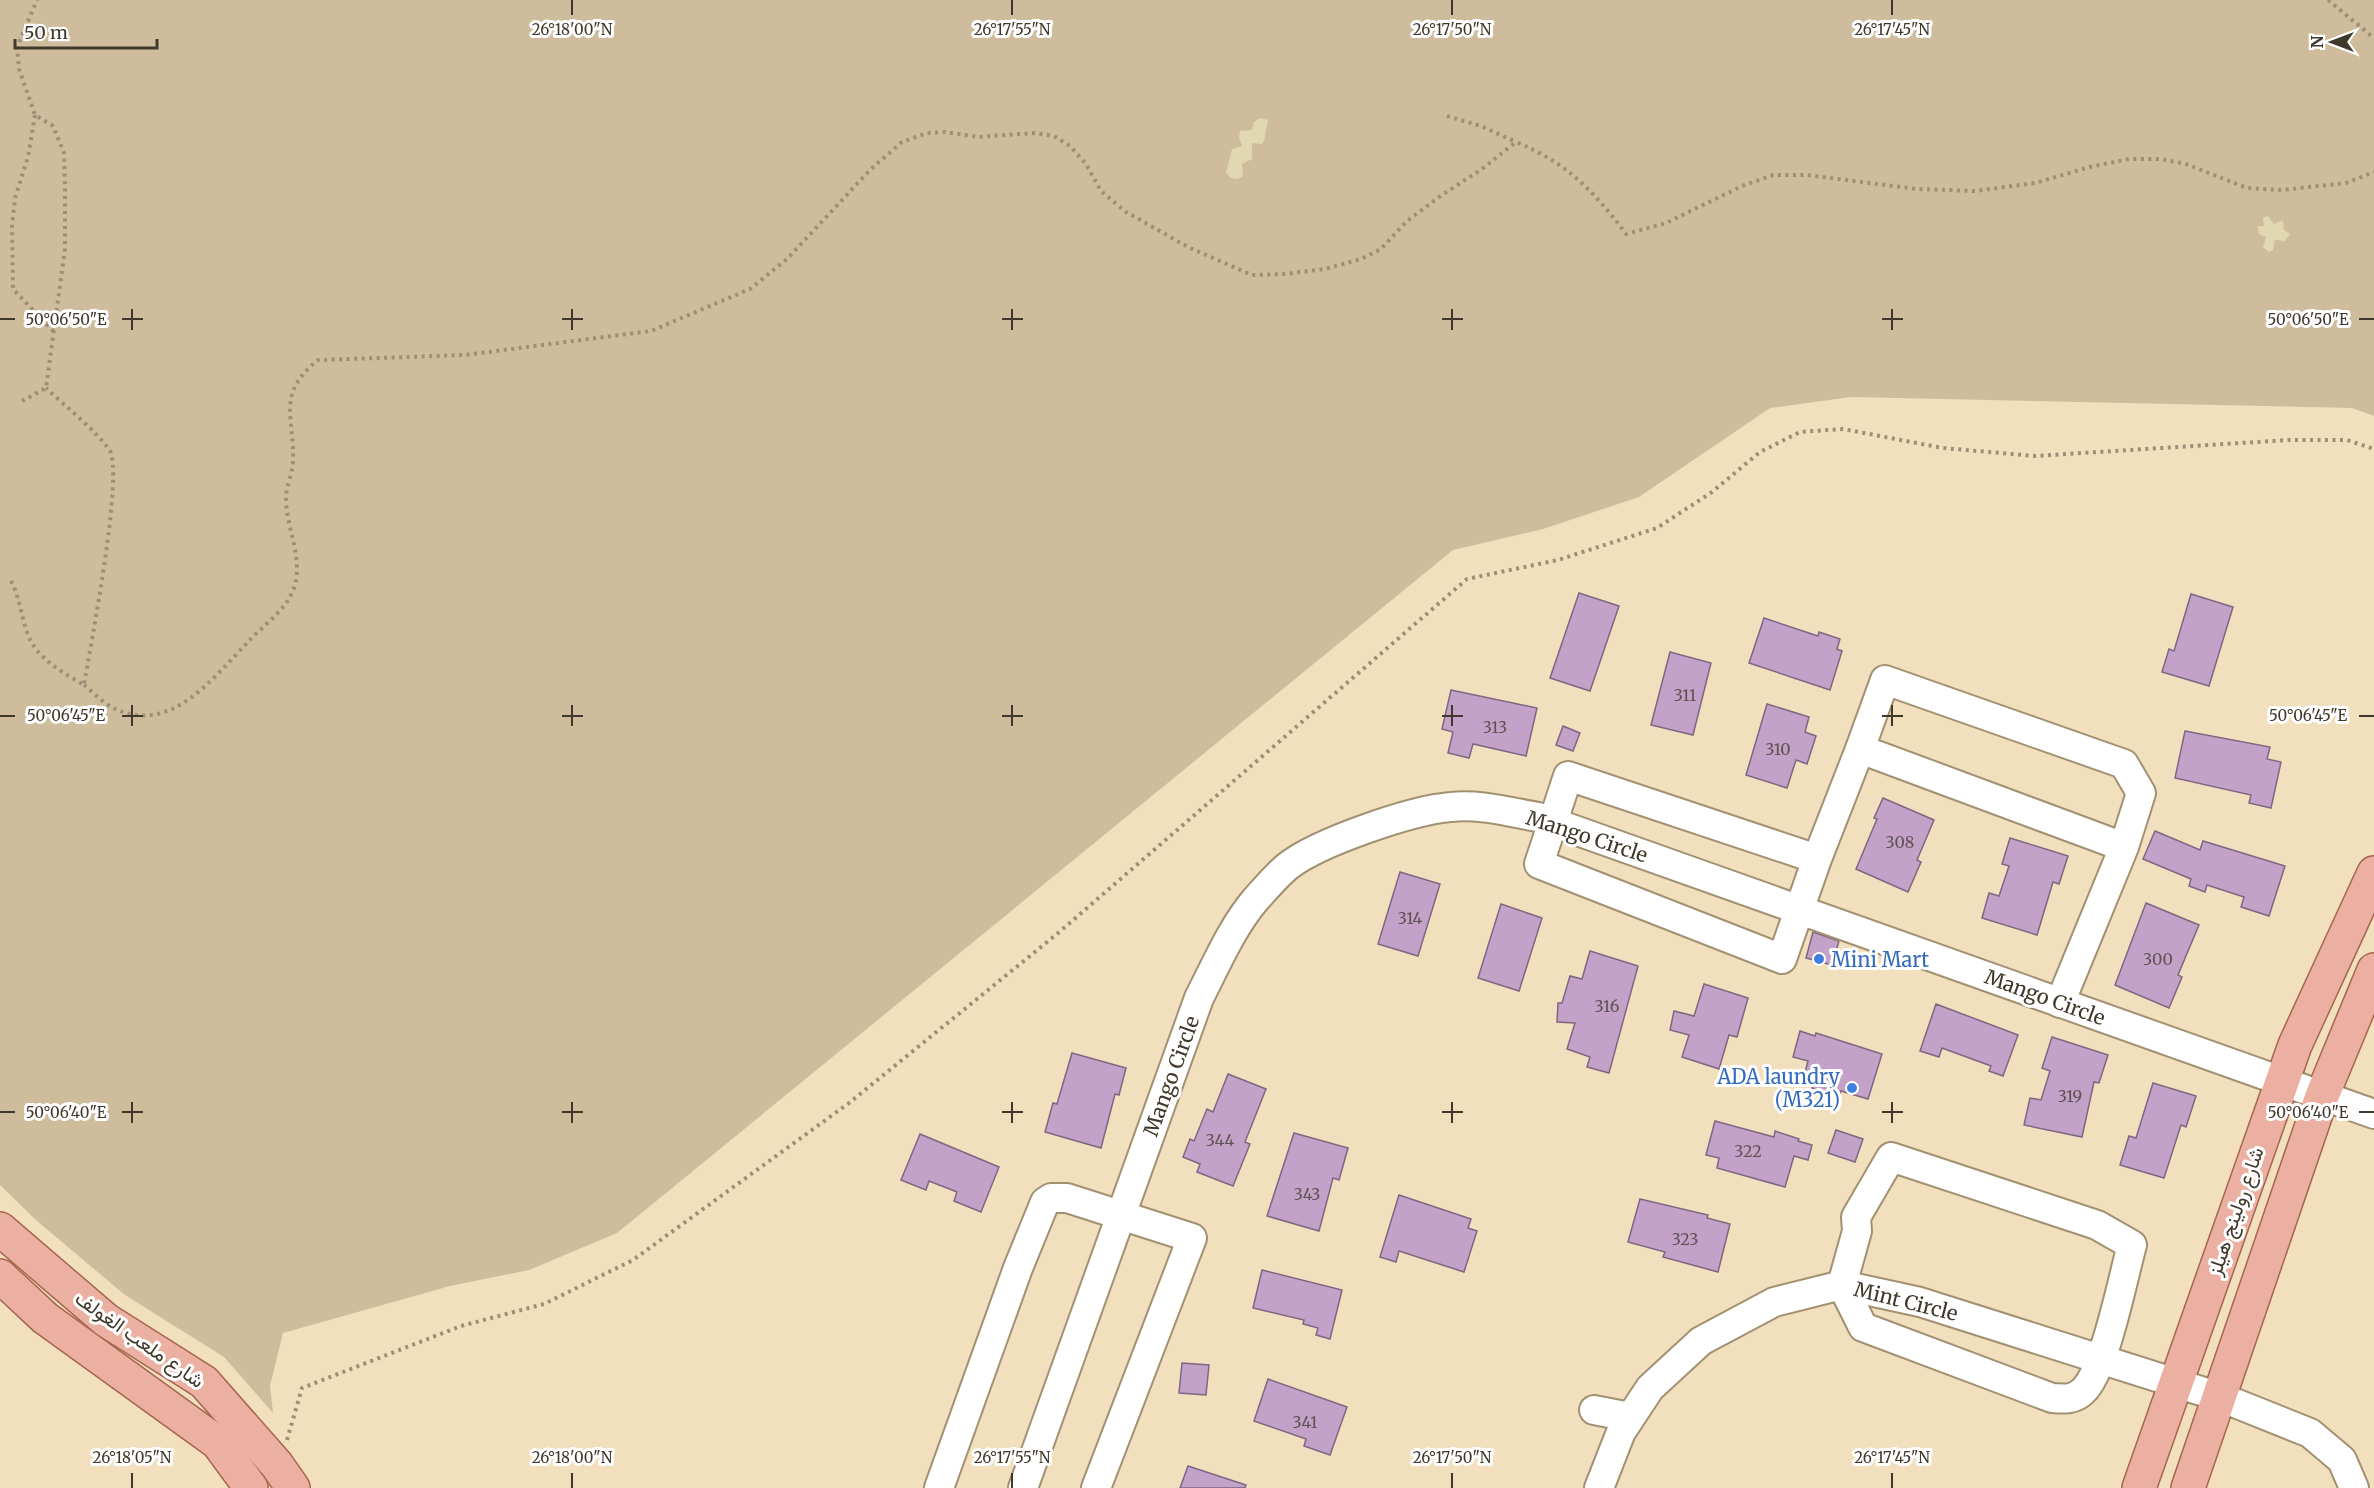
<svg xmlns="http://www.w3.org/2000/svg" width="2374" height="1488" font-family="Merriweather,Vazirmatn,serif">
<rect width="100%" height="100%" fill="#f2dfbd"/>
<polygon fill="#cebc9c" points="0,0 2374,0 2374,416 2352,408 1851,397 1770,408 1639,497 1543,529 1453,550 617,1233 529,1270 450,1286 283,1333 270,1386 273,1413 224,1357 125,1295 37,1221 0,1185"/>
<g fill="#e1d8b3">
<polygon points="1260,118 1268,120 1264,141 1262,144 1252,143 1252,159 1242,164 1243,176 1238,179 1231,178 1226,173 1232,149 1242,146 1239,138 1240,131 1252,130 1254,122"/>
<polygon points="2268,216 2274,224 2283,220 2284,230 2290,234 2285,241 2275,240 2273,250 2269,252 2263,247 2266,237 2259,234 2258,226 2264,226 2263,218"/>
</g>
<g fill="#c4a1c9" stroke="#7e6781" stroke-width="1.5">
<polygon points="1579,593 1619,606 1590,691 1550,678"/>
<polygon points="2191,594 2233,607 2209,686 2162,672 2169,649 2174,651"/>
<polygon points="1764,618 1818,636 1819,632 1840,639 1837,649 1842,651 1830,690 1749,663"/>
<polygon points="1670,652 1711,663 1693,735 1651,725"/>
<polygon points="1451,690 1537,708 1526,756 1473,744 1469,758 1448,753 1453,732 1442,729"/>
<polygon points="1767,704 1809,717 1805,732 1816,736 1807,764 1796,760 1787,788 1746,775"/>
<polygon points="1563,726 1580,733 1573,751 1556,745"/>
<polygon points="2185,731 2270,747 2267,759 2281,762 2271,808 2249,803 2251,795 2175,778"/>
<polygon points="1883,798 1934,820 1917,860 1921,862 1908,892 1856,869 1877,819 1874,818"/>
<polygon points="2155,831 2200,850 2203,841 2285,866 2269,916 2241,907 2244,897 2207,885 2205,892 2189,886 2191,879 2143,859"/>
<polygon points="2010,838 2068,856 2059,884 2053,882 2037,935 1982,918 1989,893 1999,896 2009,866 2002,864"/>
<polygon points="1400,872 1440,884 1418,956 1378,944"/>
<polygon points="2146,903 2199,925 2178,975 2182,977 2169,1008 2115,985"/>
<polygon points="1501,904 1542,918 1519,991 1478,978"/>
<polygon points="1813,932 1839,941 1832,965 1806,958"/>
<polygon points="1590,951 1638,966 1609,1073 1587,1067 1590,1057 1567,1049 1575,1023 1557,1022 1558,1003 1562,1003 1570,976 1582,979"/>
<polygon points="1704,984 1748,998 1737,1037 1729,1035 1719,1069 1682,1057 1689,1035 1670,1030 1674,1011 1694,1016"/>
<polygon points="1936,1004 2018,1035 2003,1076 1989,1071 1991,1066 1942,1048 1939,1057 1920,1051"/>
<polygon points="1800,1031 1815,1036 1816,1033 1882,1054 1868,1099 1841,1091 1839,1096 1812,1088 1816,1075 1805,1072 1808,1061 1793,1057"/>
<polygon points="2052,1037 2108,1055 2099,1083 2094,1082 2082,1137 2024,1125 2030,1098 2041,1100 2050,1071 2042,1068"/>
<polygon points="1072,1053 1126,1068 1119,1095 1115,1094 1101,1148 1045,1132 1053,1103 1057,1104"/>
<polygon points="1228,1074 1266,1089 1245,1142 1250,1144 1233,1186 1197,1172 1200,1164 1183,1157 1190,1139 1194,1141 1207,1109 1213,1112"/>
<polygon points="2153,1083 2196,1096 2186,1127 2181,1125 2164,1178 2120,1165 2129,1136 2136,1138"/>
<polygon points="1715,1121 1774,1137 1775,1131 1799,1139 1798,1141 1812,1145 1808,1160 1794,1156 1785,1187 1717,1168 1719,1158 1706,1155"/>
<polygon points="1836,1130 1863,1139 1855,1162 1828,1153"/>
<polygon points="1294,1133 1348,1148 1339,1180 1333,1178 1319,1231 1267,1216"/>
<polygon points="920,1134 999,1167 981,1212 954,1201 957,1192 929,1181 926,1190 901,1180"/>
<polygon points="1399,1195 1471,1219 1468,1228 1477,1231 1464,1272 1399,1251 1396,1262 1380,1257"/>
<polygon points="1640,1199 1708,1215 1707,1218 1730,1224 1718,1272 1663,1257 1665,1252 1628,1242"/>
<polygon points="1262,1270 1342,1290 1330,1339 1316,1335 1318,1328 1303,1324 1304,1320 1253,1308"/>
<polygon points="1182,1363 1209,1365 1206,1395 1179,1393"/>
<polygon points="1268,1379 1347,1407 1330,1455 1304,1446 1306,1439 1254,1421"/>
<polygon points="1188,1466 1246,1485 1245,1488 1180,1488"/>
</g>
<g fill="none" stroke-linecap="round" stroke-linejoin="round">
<defs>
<g id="minor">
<polyline points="1817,859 1568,776 1539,864 1782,959 1817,859 1860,749"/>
<polyline points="2060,1003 2124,847 2141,793 2124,764 1885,680 1860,749 2124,847"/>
<path d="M 1891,1157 L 2097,1225 L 2132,1245 C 2123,1277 2105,1371 2083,1391 C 2074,1400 2064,1399 2052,1398 L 1863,1327 L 1842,1285 L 1857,1231 L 1856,1217 Z"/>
<polyline points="1594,1410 1630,1417"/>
<polyline points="939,1488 1018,1268 1045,1202 1051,1198 1067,1198 1192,1238 1096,1488"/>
<path d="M 1023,1488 L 1199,998 C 1216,965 1232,927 1256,899 C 1266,888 1277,875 1288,866 C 1319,842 1412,810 1451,807 C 1480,804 1509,812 1538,817 L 2374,1114"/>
<polyline points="1599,1488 1621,1432 1650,1388 1701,1341 1774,1302 1842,1285 1920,1302 2220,1397 2310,1433 2342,1460 2354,1488"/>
</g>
<g id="major">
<polyline points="0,1229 106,1320 204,1382 277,1465 293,1488"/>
<polyline points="0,1276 45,1318 218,1443 251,1488"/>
<polyline points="2139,1488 2295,1045 2374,873"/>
<polyline points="2188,1488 2322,1096 2374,970"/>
</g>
</defs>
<use href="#minor" stroke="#a29171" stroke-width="32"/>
<use href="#major" stroke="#a6654f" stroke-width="36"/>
<g stroke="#9c8f77" stroke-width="4" stroke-dasharray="3 4.5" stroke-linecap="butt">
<polyline points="2328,0 2374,38"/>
<polyline points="35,115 28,157 15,198 12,226 13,289 55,333"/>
<polyline points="1447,116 1481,126 1516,142"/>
<polyline points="22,401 46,388 65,249 65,189 64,153 53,126 35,115 19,69 17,47 37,0"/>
<path d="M 11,581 C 20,598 21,617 28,635 C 37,659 64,673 84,685 C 90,648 125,471 109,449 C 93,428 65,406 46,388"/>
<path d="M 84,685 C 92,691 100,700 108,705 C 167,740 211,680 247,643 C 263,625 286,611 294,588 C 304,559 286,528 286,498 C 286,487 292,475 293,463 C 295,416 275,395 318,360 L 465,355 L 651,331 L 750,289 L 787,259 L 871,169 L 902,142 L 927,133 L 945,132 L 978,137 L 1034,133 L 1054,136 L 1070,146 L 1086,164 L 1101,191 L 1126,212 L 1188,247 L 1252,275 L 1285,274 L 1325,269 L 1361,259 L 1381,249 L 1407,221 L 1442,195 L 1482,169 L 1516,142 C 1567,163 1593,190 1626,234 L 1666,223 L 1742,186 L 1773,175 L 1807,175 L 1917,189 L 1975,191 L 2035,183 L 2090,167 L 2129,159 L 2161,159 L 2186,164 L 2247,188 L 2281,190 L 2346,183 L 2374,172"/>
<polyline points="287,1440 302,1388 461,1326 544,1304 633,1260 849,1103 1057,934 1467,579 1558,560 1657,528 1712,492 1760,452 1800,432 1843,429 1943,448 2035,456 2288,440 2347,440 2374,449"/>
</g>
<use href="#minor" stroke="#fff" stroke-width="28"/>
<use href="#major" stroke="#ebb0a1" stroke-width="33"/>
</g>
<path fill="none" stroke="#40392b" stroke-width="2" d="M 572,0 L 572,15M 1012,0 L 1012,15M 1452,0 L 1452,15M 1892,0 L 1892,15M 132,309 L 132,330M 572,309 L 572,330M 1012,309 L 1012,330M 1452,309 L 1452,330M 1892,309 L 1892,330M 0,319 L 15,319M 122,319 L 143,319M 562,319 L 583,319M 1002,319 L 1023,319M 1442,319 L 1463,319M 1882,319 L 1903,319M 2359,319 L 2374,319M 132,705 L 132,726M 572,705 L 572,726M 1012,705 L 1012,726M 1452,705 L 1452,726M 1892,705 L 1892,726M 0,716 L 15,716M 122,716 L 143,716M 562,716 L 583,716M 1002,716 L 1023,716M 1442,716 L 1463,716M 1882,716 L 1903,716M 2359,716 L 2374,716M 132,1102 L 132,1123M 572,1102 L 572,1123M 1012,1102 L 1012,1123M 1452,1102 L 1452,1123M 1892,1102 L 1892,1123M 0,1112 L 15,1112M 122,1112 L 143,1112M 562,1112 L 583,1112M 1002,1112 L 1023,1112M 1442,1112 L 1463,1112M 1882,1112 L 1903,1112M 2359,1112 L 2374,1112M 132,1473 L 132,1488M 572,1473 L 572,1488M 1012,1473 L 1012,1488M 1452,1473 L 1452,1488M 1892,1473 L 1892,1488"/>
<g fill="#3f7fe0" stroke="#fff" stroke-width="2">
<circle cx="1819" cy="959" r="6"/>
<circle cx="1852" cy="1088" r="6"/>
</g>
<g text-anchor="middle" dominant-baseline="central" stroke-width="6" stroke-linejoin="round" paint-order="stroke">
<g font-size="16" fill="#615352">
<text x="1685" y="695">311</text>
<text x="1495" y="727">313</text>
<text x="1778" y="749">310</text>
<text x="1900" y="842">308</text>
<text x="1410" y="918">314</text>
<text x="2158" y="959">300</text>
<text x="1607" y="1006">316</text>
<text x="2070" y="1096">319</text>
<text x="1220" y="1140">344</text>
<text x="1748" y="1151">322</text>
<text x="1307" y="1194">343</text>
<text x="1685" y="1239">323</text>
<text x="1305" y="1422">341</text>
</g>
<g font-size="20" fill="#40392b" stroke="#fff">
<text transform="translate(1587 836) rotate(18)">Mango Circle</text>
<text transform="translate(2045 997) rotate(20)">Mango Circle</text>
<text transform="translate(1171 1076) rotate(-70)">Mango Circle</text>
<text transform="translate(2235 1211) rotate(-71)">شارع رولينج هيلز</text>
<text transform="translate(1906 1301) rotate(14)">Mint Circle</text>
<text transform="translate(140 1339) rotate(35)">شارع ملعب الغولف</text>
</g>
<g font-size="20" fill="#366cbe" stroke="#fff" text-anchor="start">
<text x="1831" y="959">Mini Mart</text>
<text x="1840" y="1076" text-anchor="end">ADA laundry<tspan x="1840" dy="23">(M321)</tspan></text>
</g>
</g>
<g font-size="15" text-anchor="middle" fill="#40392b" stroke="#fff" stroke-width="6" stroke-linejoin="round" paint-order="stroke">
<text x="572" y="35">26°18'00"N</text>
<text x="1012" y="35">26°17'55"N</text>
<text x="1452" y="35">26°17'50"N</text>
<text x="1892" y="35">26°17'45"N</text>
<text x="2308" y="325">50°06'50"E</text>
<text x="66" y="325">50°06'50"E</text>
<text x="2308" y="721">50°06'45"E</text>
<text x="66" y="721">50°06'45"E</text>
<text x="2308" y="1118">50°06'40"E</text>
<text x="66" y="1118">50°06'40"E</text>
<text x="132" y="1463">26°18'05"N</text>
<text x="572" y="1463">26°18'00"N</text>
<text x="1012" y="1463">26°17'55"N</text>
<text x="1452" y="1463">26°17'50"N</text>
<text x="1892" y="1463">26°17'45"N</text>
</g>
<g transform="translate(2332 42) rotate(270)" stroke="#ffffff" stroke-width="4.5" paint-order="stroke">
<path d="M0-4.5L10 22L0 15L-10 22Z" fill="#40392b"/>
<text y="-9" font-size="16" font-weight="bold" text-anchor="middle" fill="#40392b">N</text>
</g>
<path d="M15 39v9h142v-9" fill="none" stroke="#40392b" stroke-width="3"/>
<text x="24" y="39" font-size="18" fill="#40392b" stroke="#ffffff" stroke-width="4.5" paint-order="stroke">50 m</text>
</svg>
